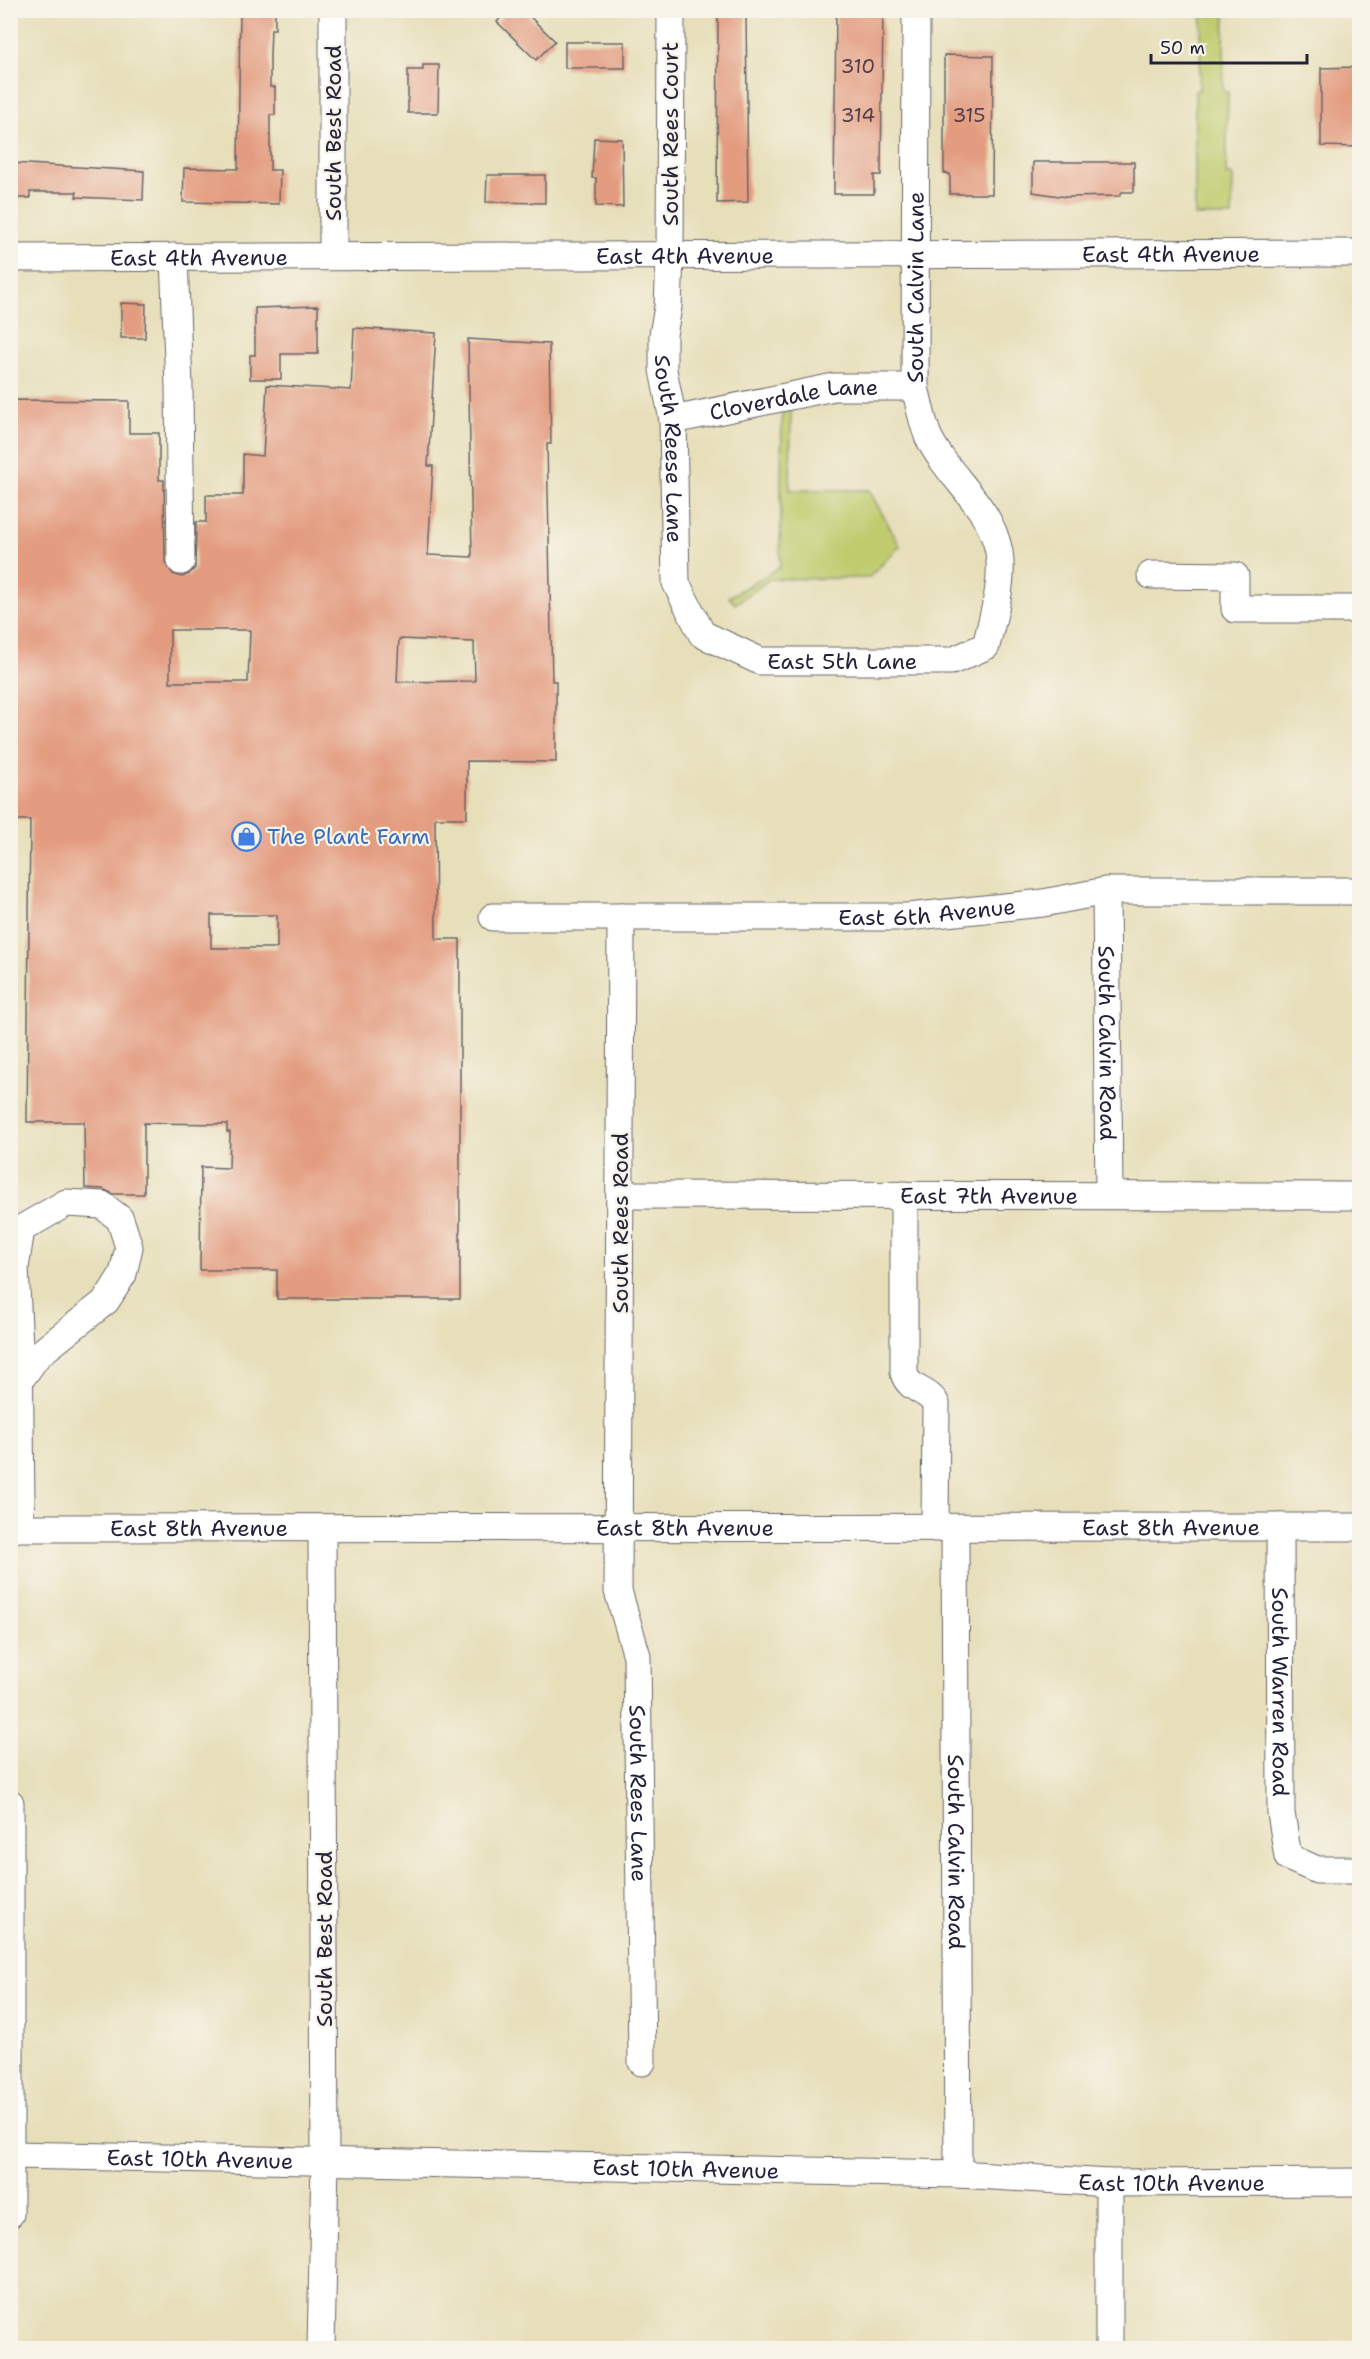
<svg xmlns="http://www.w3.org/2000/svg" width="1370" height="2359" font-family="'Shantell Sans',sans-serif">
<rect width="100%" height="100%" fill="#f7f3e8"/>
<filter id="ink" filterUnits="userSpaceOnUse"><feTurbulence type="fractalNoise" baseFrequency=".0167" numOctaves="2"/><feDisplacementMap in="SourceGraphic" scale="12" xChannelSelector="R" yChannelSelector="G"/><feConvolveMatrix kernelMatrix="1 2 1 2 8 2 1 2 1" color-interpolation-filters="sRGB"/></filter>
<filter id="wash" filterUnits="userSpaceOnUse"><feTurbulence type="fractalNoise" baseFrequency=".008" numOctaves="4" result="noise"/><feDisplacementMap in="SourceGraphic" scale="24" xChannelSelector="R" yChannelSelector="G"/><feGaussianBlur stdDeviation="1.35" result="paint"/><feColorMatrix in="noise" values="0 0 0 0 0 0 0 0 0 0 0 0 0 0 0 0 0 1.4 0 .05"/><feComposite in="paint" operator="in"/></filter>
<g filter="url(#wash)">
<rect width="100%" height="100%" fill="#e7dfba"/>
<g fill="#bfcc6e" stroke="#707754" stroke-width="1.5">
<polygon points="1202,11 1225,11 1223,91 1228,92 1226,175 1233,175 1232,216 1195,216 1195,91 1199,90"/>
<polygon points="791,409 790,490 869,490 900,546 868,578 770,579 735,604 729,597 780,567 782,411"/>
</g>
<g id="blocks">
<g fill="#e39c80" fill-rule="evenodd">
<polygon points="240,10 275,10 275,29 271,29 270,55 270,87 275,87 275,115 270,115 270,170 280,170 279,204 183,202 184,168 238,169"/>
<polygon points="508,10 523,10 555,41 536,60 497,22"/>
<polygon points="718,10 746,10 748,202 717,203"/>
<polygon points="836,10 883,10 881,175 874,175 874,194 834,194"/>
<rect x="565" y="42" width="60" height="26"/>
<polygon points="944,55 993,56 992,194 950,194 950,174 944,173"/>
<polygon points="423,65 439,65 438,113 408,113 408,70 423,70"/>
<polygon points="1359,67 1359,147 1321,146 1321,68"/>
<polygon points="594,138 622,139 623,207 596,206 596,178 592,178"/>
<polygon points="1033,162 1134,162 1134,192 1122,192 1120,196 1066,197 1033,192"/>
<polygon points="10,163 144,171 143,200 76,197 77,192 30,192 30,198 10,198"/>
<polygon points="487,175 545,175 545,203 486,202"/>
<polygon points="121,303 146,304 145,338 121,338"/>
<polygon points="318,306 318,354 281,354 281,379 250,379 250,355 255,355 255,308"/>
<path d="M 354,328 L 436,333 L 428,466 L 433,466 L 428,555 L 472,557 L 468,339 L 549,344 L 551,444 L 547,444 L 552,681 L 556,681 L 556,762 L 467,761 L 467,818 L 435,818 L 436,939 L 460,939 L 460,1299 L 277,1299 L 277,1270 L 200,1270 L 201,1167 L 229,1168 L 230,1132 L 227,1132 L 227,1124 L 144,1123 L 144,1194 L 113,1194 L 103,1189 L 85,1188 L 84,1122 L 27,1122 L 30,820 L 10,820 L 10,400 L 129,401 L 129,433 L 159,433 L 159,480 L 164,480 L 165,562 L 173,574 L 182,577 L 189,574 L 195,568 L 196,522 L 206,522 L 206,495 L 243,495 L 243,454 L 263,456 L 267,385 L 351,390 ZM 170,630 L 250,630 L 248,682 L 170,682 ZM 399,639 L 474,642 L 475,681 L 397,682 ZM 211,915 L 277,915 L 277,948 L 211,948 Z"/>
</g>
</g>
</g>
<g filter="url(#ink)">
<use href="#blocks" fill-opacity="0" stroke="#676467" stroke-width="1.5"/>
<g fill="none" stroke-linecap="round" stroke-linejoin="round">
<defs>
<g id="minor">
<polyline points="333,10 333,256"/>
<path id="s1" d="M 671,10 L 670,257 L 668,307 L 663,335 L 663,370 L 673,420 L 676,583 L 702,634 L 760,661 L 952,661 L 986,646 C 993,616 1004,583 999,552 C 990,504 948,478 928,436 C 922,421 919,403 915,387 L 916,10"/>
<polyline points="174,257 179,387 181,561"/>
<path id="s2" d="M 10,258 L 1360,253"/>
<path id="s3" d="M 673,420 L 834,387 L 915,387"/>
<polyline points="1151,575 1235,576 1235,609 1360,609"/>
<path id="s4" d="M 1106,891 L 1109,1195"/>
<path id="s5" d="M 493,917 L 907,917 L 1043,903 L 1106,891 L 1360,891"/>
<path id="s6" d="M 621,917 L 618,1591 L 637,1656 L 642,2062"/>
<path id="s7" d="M 620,1195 L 1360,1196"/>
<path d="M 904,1195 L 904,1373 C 909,1391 928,1389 936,1404 L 935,1528"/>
<path id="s8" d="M 1280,1527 L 1281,1813 L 1288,1857 L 1317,1870 L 1360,1870"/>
<path id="s9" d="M 10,1528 L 1360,1527"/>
<polyline points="19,1528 21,1499 19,1346 15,1268 21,1229 66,1203 102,1205 120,1219 129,1247 123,1274 106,1301 38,1355 19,1381"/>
<path id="s10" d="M 955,1528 L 958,2174"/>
<polyline points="10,1803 10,2214"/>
<path id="s11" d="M 12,2155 L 958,2174 L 1109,2183 L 1360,2182"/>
<polyline points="1109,2183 1109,2348"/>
<polyline points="321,2348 325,2161 322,1529"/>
</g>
</defs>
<use href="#minor" stroke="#676467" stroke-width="29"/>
<use href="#minor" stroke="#fff" stroke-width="27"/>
</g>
</g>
<defs>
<symbol id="shop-ring" viewBox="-11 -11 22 22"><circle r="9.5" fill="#f7f3e8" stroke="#3f7fe0" stroke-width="1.5"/><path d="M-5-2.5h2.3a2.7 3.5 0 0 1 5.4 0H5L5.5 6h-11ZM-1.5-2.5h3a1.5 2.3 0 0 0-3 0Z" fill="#3f7fe0"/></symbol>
</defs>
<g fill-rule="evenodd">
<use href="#shop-ring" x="230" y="820" width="33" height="33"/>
</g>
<g text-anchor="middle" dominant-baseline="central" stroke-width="4.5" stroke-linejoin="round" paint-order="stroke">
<g font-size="20" fill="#52404c">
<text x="858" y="66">310</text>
<text x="858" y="115">314</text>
<text x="969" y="115">315</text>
</g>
<g font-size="22" fill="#22223b" stroke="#f7f3e8">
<text transform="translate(333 133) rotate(-90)">South Best Road</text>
<text transform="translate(670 134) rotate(-90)">South Rees Court</text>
<text stroke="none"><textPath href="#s2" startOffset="1161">East 4th Avenue</textPath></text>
<text stroke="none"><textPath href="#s2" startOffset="675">East 4th Avenue</textPath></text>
<text stroke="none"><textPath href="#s2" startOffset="189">East 4th Avenue</textPath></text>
<text stroke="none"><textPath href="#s1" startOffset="1308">South Calvin Lane</textPath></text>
<text stroke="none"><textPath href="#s3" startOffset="123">Cloverdale Lane</textPath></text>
<text stroke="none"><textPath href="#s1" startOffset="440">South Reese Lane</textPath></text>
<text stroke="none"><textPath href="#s1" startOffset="778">East 5th Lane</textPath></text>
<text stroke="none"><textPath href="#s5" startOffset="434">East 6th Avenue</textPath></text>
<text stroke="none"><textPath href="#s4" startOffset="152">South Calvin Road</textPath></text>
<text stroke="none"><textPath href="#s7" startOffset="369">East 7th Avenue</textPath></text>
<text transform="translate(620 1223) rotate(-90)">South Rees Road</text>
<text stroke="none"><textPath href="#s9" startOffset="1161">East 8th Avenue</textPath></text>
<text stroke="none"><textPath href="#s9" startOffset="675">East 8th Avenue</textPath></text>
<text stroke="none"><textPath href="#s9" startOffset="189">East 8th Avenue</textPath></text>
<text stroke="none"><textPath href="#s8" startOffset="165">South Warren Road</textPath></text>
<text stroke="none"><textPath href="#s6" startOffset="879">South Rees Lane</textPath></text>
<text stroke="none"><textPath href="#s10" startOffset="324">South Calvin Road</textPath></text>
<text transform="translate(324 1939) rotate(-90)">South Best Road</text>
<text stroke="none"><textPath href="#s11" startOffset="188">East 10th Avenue</textPath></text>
<text stroke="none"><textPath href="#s11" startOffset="674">East 10th Avenue</textPath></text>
<text stroke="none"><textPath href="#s11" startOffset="1160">East 10th Avenue</textPath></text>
</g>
<g font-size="22" fill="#366cbe" stroke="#f7f3e8" text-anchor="start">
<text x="267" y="836">The Plant Farm</text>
</g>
</g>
<rect width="1370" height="2359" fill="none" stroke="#f7f3e8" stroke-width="36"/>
<path d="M1151 54v9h156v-9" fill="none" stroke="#22223b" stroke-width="3"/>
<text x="1160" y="54" font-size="18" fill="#22223b" stroke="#f7f3e8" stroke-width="4.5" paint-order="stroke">50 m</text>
</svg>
